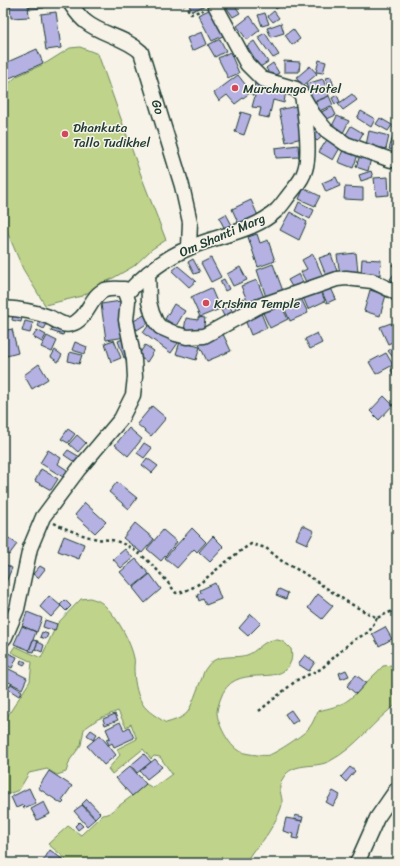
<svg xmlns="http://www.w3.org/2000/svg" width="400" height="866" font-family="Sriracha,sans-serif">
<rect width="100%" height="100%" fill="#f7f3e8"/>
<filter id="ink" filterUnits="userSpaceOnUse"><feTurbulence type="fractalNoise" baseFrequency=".025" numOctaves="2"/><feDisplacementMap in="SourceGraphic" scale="8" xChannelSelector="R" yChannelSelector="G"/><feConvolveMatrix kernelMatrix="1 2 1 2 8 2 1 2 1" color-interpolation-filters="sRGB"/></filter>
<g filter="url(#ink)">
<g fill="#bfd48a" stroke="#6f885f">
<polygon points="80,47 98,54 142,178 166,240 152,249 134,266 82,296 45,305 23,269 3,222 3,89 17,76 46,63 70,48"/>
<path d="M 90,598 C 97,600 102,602 106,607 C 118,618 131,643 134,658 C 135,661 134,665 134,667 C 134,679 136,693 142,703 C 147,712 158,717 166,723 C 173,721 180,719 186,714 C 191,710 198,686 202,678 C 203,674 204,670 207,667 C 216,653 233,659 247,655 C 256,652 263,641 273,640 C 282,639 286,644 291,649 C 292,653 292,658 291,661 C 281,691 233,658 220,700 C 219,704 217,708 217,712 C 217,723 229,746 239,751 C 245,754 251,754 257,755 C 261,755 266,756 269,755 C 276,753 305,734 309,728 C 313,723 315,717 318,711 C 344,705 347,703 365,684 C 371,677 377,673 383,666 L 392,665 L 397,671 L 397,704 C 373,721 357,747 330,761 C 315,769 293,761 283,778 C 276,788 283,795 282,804 C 281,813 266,838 260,844 C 258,847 255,848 253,851 C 250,855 248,859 245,863 L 63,863 L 66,859 L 48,844 L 68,826 L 81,835 L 102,815 L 108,814 L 132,796 L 146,784 L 153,788 L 172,774 L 160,757 L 154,756 L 151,759 L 143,749 L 112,774 L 108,769 L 120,755 L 117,749 L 137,739 L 131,724 L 126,727 L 118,711 L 98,719 L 84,729 L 81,745 L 70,760 L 66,772 L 57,775 L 47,769 L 29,773 L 19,790 L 3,796 L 3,723 L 30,681 L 32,662 L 11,652 L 15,646 L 41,658 L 57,624 L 81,599 Z"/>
</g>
<g fill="#b5b2e3" stroke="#1f3d34">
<polygon points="10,3 28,3 29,17 11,18"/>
<polygon points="29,3 44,3 44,8 30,9"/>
<polygon points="188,3 206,3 206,5 192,11"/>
<polygon points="272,3 280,3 282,5 276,9"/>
<polygon points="234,4 240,13 233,17 227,8"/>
<polygon points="211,9 225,35 212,41 198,15"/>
<polygon points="274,11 279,18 273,22 268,16"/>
<polygon points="56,12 61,48 46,50 41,14"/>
<polygon points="265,13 269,24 262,26 258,15"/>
<polygon points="250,16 260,30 247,40 237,26"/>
<polygon points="281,23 284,33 271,37 267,28"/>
<polygon points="293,29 300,39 292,45 285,35"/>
<polygon points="202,32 207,44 192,51 187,38"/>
<polygon points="265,33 279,55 273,58 258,37"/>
<polygon points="220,39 226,51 215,57 208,45"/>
<polygon points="254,41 268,62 260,67 247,46"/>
<polygon points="37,49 43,63 3,81 3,64"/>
<polygon points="230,52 239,73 228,78 218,58"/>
<polygon points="319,60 326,62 323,73 316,72"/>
<polygon points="284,61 300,62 299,72 284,72"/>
<polygon points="273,63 279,73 271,77 266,68"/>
<polygon points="310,66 317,74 303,86 296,78"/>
<polygon points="238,75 251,92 235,104 227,95 219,101 214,93"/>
<polygon points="331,77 335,90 330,92 326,78"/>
<polygon points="323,79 329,96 313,102 306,84"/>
<polygon points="255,83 286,90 284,103 273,100 269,118 259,116 261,108 252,107 255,96 252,95"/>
<polygon points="352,94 357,100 343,110 338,104"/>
<polygon points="337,95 340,102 335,104 332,98"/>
<polygon points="329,96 333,105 317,112 313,103"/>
<polygon points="296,106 298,115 301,114 306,137 286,142 279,110"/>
<polygon points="332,107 336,115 325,120 321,112"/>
<polygon points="361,111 375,119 371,127 357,118"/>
<polygon points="241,112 251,115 244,135 235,132"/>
<polygon points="337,116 349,121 343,133 331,128"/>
<polygon points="397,117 397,129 393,128"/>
<polygon points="380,118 392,125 388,131 376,124"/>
<polygon points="317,125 325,134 317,141 309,133"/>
<polygon points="351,126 363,133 356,145 344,138"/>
<polygon points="369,131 389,136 386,149 366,145"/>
<polygon points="394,133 397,134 397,151 389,149"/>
<polygon points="328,138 341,146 333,160 319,152"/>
<polygon points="298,145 299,157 276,158 275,148"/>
<polygon points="343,150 358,155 353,168 338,162"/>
<polygon points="360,155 371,158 368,171 356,167"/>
<polygon points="371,171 373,177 361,181 359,175"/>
<polygon points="336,177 340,186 326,192 322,183"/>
<polygon points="388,177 389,195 376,196 374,178"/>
<polygon points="345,187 363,188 363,200 344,199"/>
<polygon points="304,188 320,196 315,206 299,199"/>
<polygon points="251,200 259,218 240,227 232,209"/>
<polygon points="299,202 314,210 310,219 295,211"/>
<polygon points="290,212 307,222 299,240 280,230"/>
<polygon points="226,214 233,227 226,231 219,218"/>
<polygon points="257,234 260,243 268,240 275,261 258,267 248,237"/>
<polygon points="356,253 358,272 340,275 337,255"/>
<polygon points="313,254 324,279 308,286 301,272 307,269 302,260"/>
<polygon points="331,254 338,274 327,278 319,258"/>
<polygon points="211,258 221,277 211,282 201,263"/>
<polygon points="193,259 200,272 194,274 188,262"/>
<polygon points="362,259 381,260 380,275 361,273"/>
<polygon points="397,261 397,270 392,265"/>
<polygon points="273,264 283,291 266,297 257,270"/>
<polygon points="178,266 196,281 189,287 172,271"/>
<polygon points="240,267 247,280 233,286 227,274"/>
<polygon points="395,273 397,275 397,285 390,279"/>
<polygon points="299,274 305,286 295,292 288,280"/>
<polygon points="224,279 229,289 225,291 220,281"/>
<polygon points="257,280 265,300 250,307 241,286"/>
<polygon points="319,287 325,301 308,309 302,295"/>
<polygon points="211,288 220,309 200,317 191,297"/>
<polygon points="331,288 336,299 327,303 322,292"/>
<polygon points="370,290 386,295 380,316 364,311"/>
<polygon points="300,296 308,313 290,321 282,303"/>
<polygon points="243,298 246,305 236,310 233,303"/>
<polygon points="121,301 126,337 106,340 101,304"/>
<polygon points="174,304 185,311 176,326 165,319"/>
<polygon points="281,305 288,319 270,328 263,313"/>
<polygon points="230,306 233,313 225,318 221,310"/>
<polygon points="261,313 267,328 251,335 245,320"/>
<polygon points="146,314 151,321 137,330 132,322"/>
<polygon points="13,315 22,317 21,322 12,320"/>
<polygon points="198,317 205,318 203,334 184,331 186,318 198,320"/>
<polygon points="41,320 47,324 44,329 38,326"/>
<polygon points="25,321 33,323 30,333 22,331"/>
<polygon points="150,323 178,343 171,353 143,333"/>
<polygon points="391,323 397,336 397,340 388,344 380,327"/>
<polygon points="54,324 65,329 63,335 51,331"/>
<polygon points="12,329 18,353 3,357 3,331"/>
<polygon points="37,330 46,335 42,342 33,337"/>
<polygon points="222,332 231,351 207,361 198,342"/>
<polygon points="317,333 322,343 310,349 305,339"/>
<polygon points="47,336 57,341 52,352 41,347"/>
<polygon points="125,338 131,355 124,358 118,341"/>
<polygon points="114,340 121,358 111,362 105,343"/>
<polygon points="75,342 87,347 85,354 72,350"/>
<polygon points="180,342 200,347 196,360 176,354"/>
<polygon points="145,345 154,351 147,362 138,356"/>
<polygon points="395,346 397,348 397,362 388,351"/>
<polygon points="55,350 62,355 58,362 51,357"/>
<polygon points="70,352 82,355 79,364 68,361"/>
<polygon points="386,353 393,365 376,374 369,362"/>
<polygon points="39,364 48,379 32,389 24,375"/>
<polygon points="397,367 397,381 391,370"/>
<polygon points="384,396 393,405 379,420 370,411"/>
<polygon points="152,406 166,418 151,436 137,424"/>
<polygon points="129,428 142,439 128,456 115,445"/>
<polygon points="68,429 75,434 68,443 61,439"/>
<polygon points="77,435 86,443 78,452 69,444"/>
<polygon points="144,443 152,448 144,458 137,453"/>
<polygon points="48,450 61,458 58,464 67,470 63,477 40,463"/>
<polygon points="68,450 80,457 76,463 64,455"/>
<polygon points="147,458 158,466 152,473 142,465"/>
<polygon points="41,469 58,479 51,490 35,481"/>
<polygon points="117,482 137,498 129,509 109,492"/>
<polygon points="85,503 106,522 95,533 75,515"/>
<polygon points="135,523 154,539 142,553 123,538"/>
<polygon points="302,525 314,531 307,544 296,539"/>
<polygon points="192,528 206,542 197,552 194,549 177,568 165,558"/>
<polygon points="163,530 177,542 161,561 147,549"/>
<polygon points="3,534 17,544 9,555 3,551"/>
<polygon points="64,536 84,544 79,559 58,551"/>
<polygon points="213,536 224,547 210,562 199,552"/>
<polygon points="125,549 133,558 121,568 113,559"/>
<polygon points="136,559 149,574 133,587 120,572"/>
<polygon points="3,563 12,568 6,582 3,581"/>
<polygon points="40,566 45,569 38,578 33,574"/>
<polygon points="150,574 161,589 145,603 133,588"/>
<polygon points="215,583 221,599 206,605 203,599 199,601 197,595 201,593 200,590"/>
<polygon points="279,589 288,593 286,599 276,595"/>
<polygon points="318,594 333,606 322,619 308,608"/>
<polygon points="49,596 61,606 51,617 40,607"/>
<polygon points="65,600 71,606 66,611 60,605"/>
<polygon points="27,612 42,618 37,632 22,626"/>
<polygon points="251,614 261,623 248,636 239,628"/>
<polygon points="45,620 57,624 55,631 43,627"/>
<polygon points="22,626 36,632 29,650 14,644"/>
<polygon points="385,627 392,639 379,646 372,634"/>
<polygon points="42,632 48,634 46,639 40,637"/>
<polygon points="33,640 38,641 34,652 29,651"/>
<polygon points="38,642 44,645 42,652 35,649"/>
<polygon points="8,653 17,657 12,668 4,664"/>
<polygon points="305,655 315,662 309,671 298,664"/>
<polygon points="21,660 26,662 24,665 20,663"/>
<polygon points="3,666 27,678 22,689 3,679"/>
<polygon points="346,670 349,676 341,679 339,673"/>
<polygon points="356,675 366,683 356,694 347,686"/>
<polygon points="3,684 8,687 3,696"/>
<polygon points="11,684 22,691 19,696 8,689"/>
<polygon points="291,710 298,720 292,724 285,714"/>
<polygon points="115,714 118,720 105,725 103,719"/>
<polygon points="120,722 124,730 129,727 134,738 114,747 112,743 109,745 106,739 110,738 106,729"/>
<polygon points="91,730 97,734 93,740 87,735"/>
<polygon points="100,735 116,755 104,765 87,746"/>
<polygon points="144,754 151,762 137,773 131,765"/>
<polygon points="155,759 162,767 147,779 140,771"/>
<polygon points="130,766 146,784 132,796 116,778"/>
<polygon points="350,767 355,771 346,782 341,777"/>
<polygon points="49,771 72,786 62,800 64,802 62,804 38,788"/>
<polygon points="29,788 36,803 24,808 23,805 16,808 11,797"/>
<polygon points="333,791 340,795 333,806 326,802"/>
<polygon points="87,799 100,813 95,818 82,804"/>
<polygon points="44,802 50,814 37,820 31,809"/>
<polygon points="82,805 95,819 87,826 74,811"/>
<polygon points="295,815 303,817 302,821 294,819"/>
<polygon points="286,818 302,821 298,839 292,838 293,834 283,831"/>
<polygon points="79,822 83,826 78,830 75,826"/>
<polygon points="50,850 62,859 59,863 46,863 43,861"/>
<polygon points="324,857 338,863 322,863"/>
</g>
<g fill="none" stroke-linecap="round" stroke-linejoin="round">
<defs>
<g id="minor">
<path d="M 70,3 C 75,10 79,17 86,22 C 102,35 125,37 141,52 L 182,186 L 190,222 L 189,247"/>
<polyline points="214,3 247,64 262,79 296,89 302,95 313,114 326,130 346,144 391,160 397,160"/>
<polyline points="148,273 149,302 152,313 156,322 160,327 176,334 187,337 204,336 259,306 337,279 346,278 372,281 395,292 397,294"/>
<path d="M 126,294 C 144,275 164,258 189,248 C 217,235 254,232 277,210 C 282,205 285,200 289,195 C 295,187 302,181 305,170 C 311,152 305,114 302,95"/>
<path d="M 3,308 C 17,309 36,312 49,317 C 56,320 63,327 71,324 C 88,320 90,295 105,290 C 110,288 118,289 124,289 L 128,301 L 126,320 L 134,360 L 135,377 L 133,395 L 121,419 L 78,470 L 43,517 L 30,548 L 17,609 L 5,637 L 3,639"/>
<polyline points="357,863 377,818 397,789"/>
</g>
</defs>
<use href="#minor" stroke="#1f3d34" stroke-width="17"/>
<g stroke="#1f3d34" stroke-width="2.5" stroke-dasharray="3 3" stroke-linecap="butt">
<polyline points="184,3 191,14 203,10"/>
<path d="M 54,523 C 68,530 83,536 98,539 C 104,540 110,539 116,541 C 142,550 160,572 176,593 C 194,591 207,577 221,566 C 231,558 240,551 251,544 L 266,548 L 283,562 L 302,572 L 349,603 L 377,618 L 397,609"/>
<polyline points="259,711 297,680 321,669 352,641 369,632 377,618"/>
</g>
<use href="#minor" stroke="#f7f3e8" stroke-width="14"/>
</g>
</g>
<g fill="#d1495b" stroke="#f7f3e8" stroke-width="1.5">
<circle cx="235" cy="88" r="4"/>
<circle cx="65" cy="134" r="4"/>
<circle cx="206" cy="303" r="4"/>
</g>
<g text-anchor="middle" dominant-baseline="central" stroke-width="3" stroke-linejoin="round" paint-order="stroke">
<g font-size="13" fill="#1f3d34" stroke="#f7f3e8" text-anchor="start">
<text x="243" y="88">Murchunga Hotel</text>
<text x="73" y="127">Dhankuta<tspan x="73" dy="15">Tallo Tudikhel</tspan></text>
<text x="214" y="303">Krishna Temple</text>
</g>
<g font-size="13" fill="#1f3d34" stroke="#f7f3e8">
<text transform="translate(158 107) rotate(73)">Go</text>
<text transform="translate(222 235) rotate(-23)">Om Shanti Marg</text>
</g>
</g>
<rect width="400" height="866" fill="none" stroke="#f7f3e8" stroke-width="16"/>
<rect x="8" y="8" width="384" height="850" fill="none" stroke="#1f3d34" stroke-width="1.5" filter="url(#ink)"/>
</svg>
